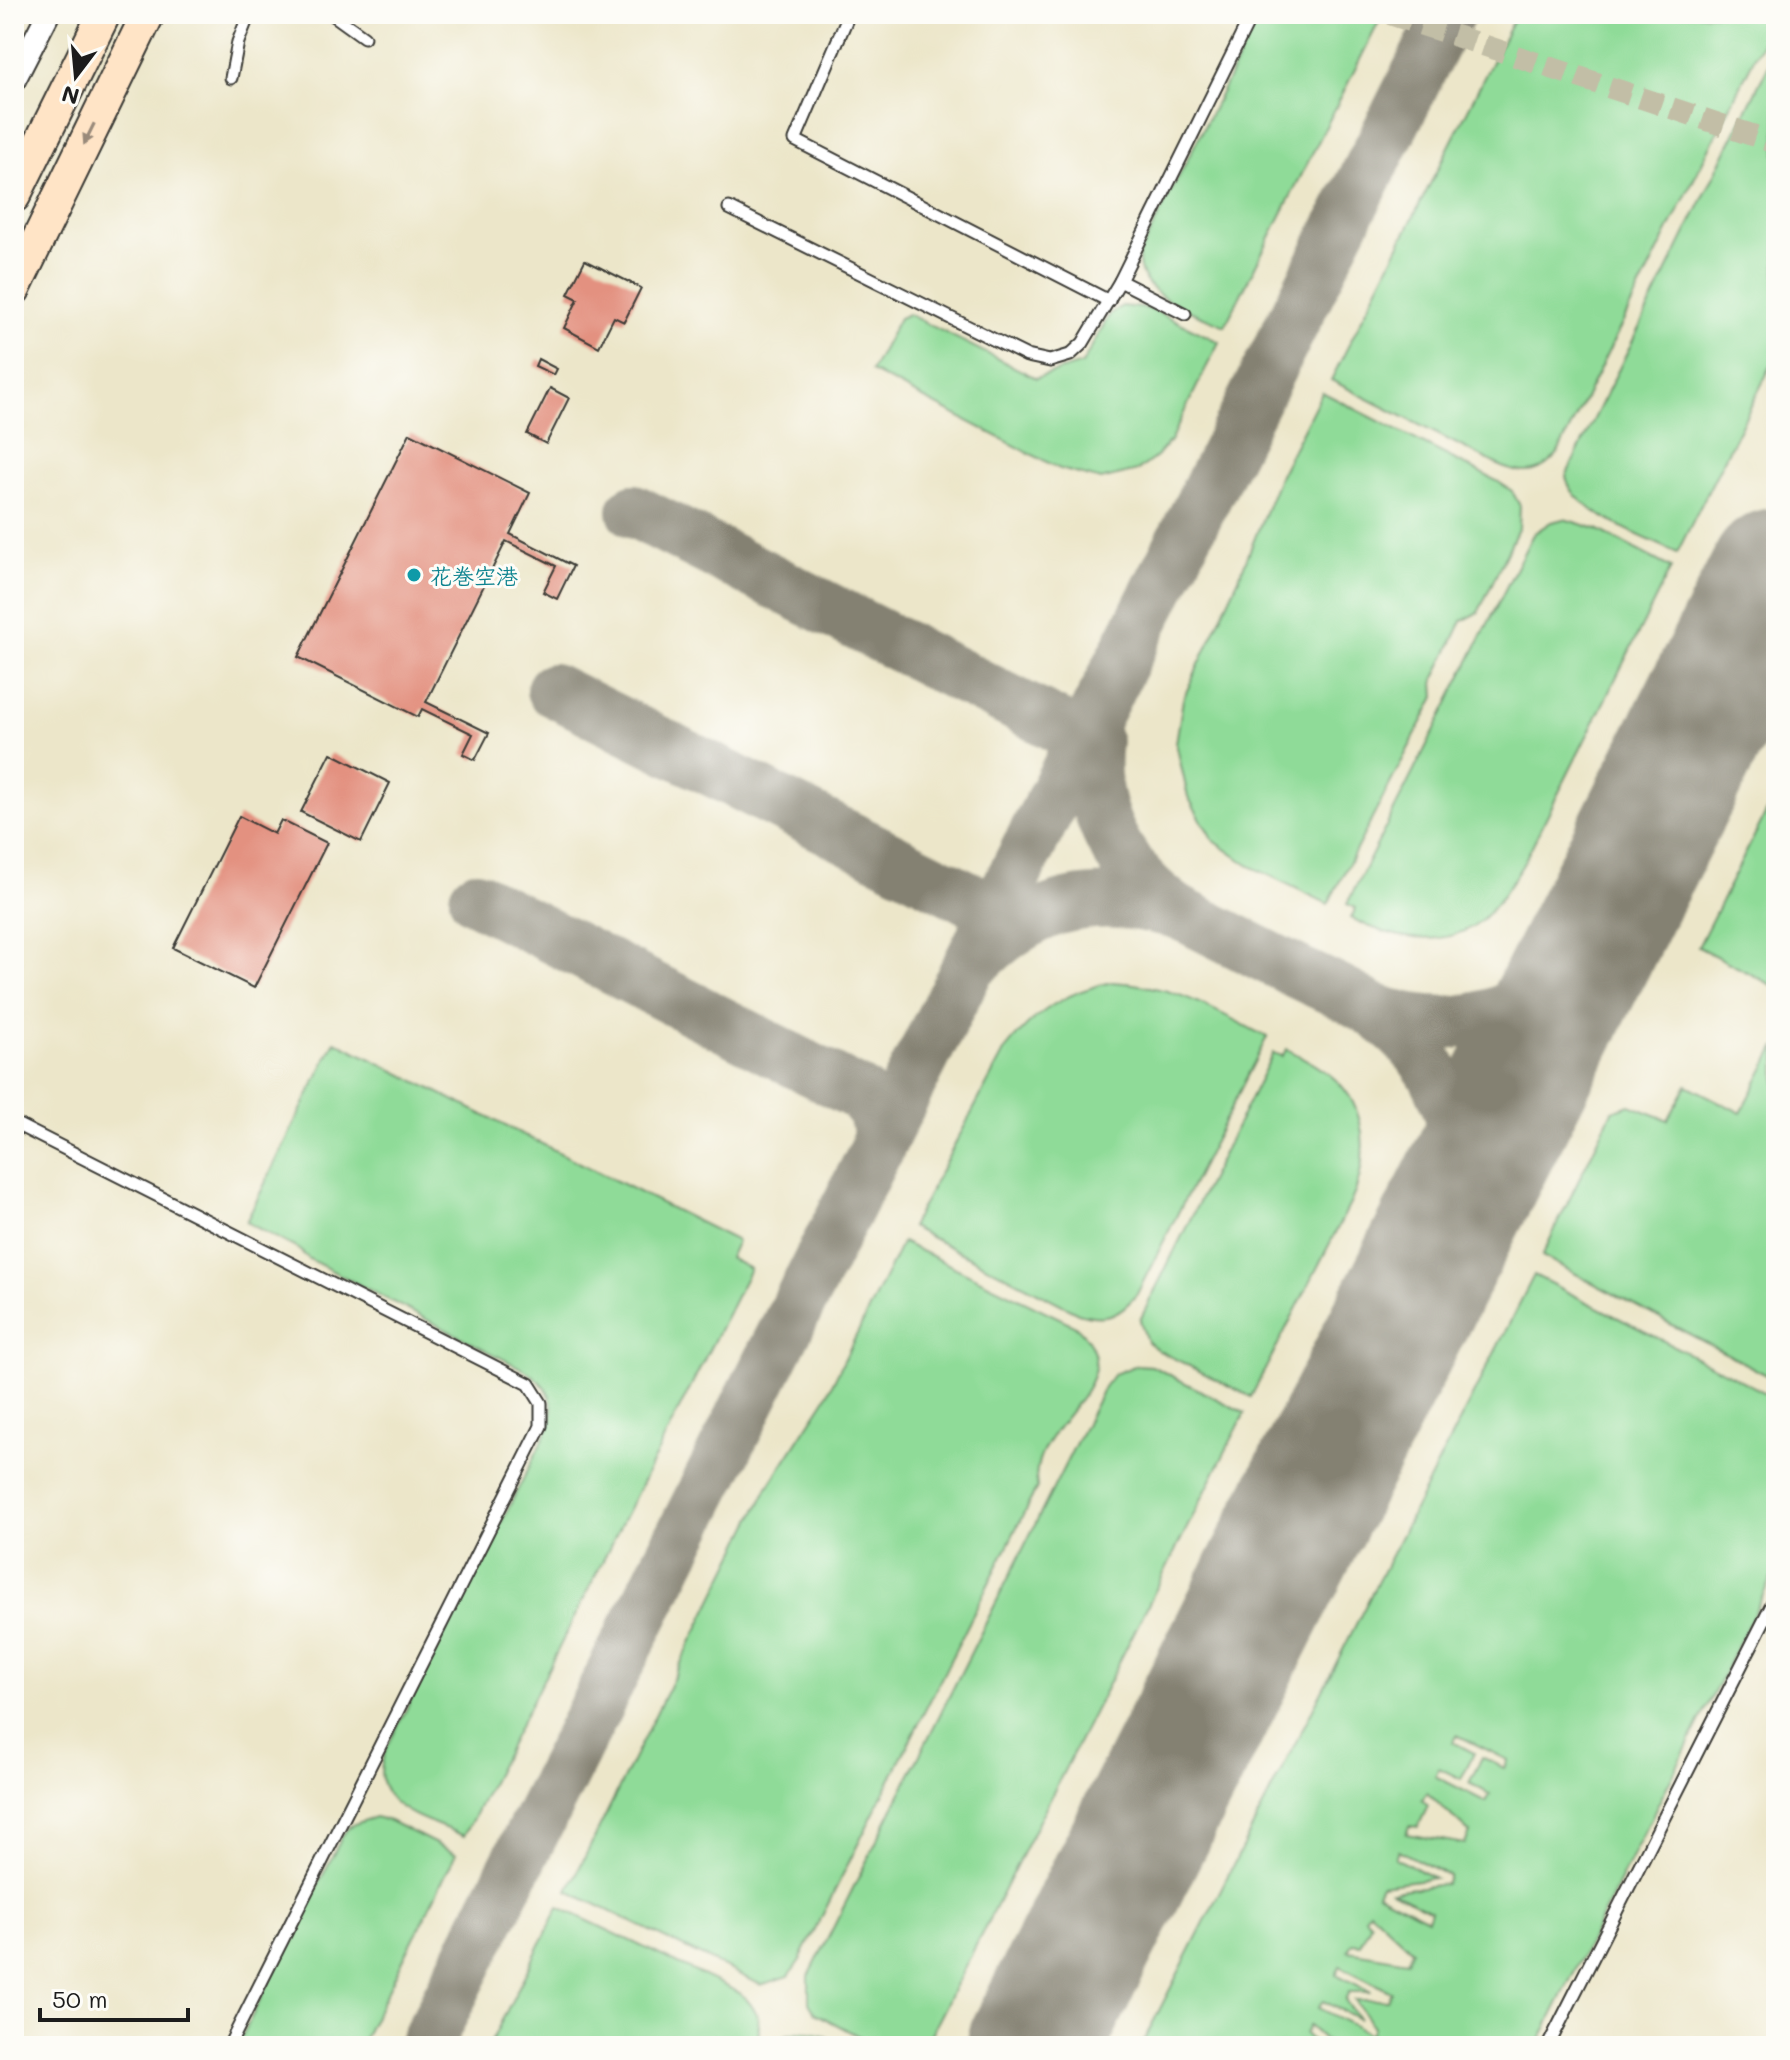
<svg xmlns="http://www.w3.org/2000/svg" width="1790" height="2060" font-family="Mali,'Klee One',sans-serif">
<rect width="100%" height="100%" fill="#fdfcf7"/>
<filter id="ink" filterUnits="userSpaceOnUse"><feTurbulence type="fractalNoise" baseFrequency=".0125" numOctaves="2"/><feDisplacementMap in="SourceGraphic" scale="16" xChannelSelector="R" yChannelSelector="G"/><feConvolveMatrix kernelMatrix="1 2 1 2 8 2 1 2 1" color-interpolation-filters="sRGB"/></filter>
<filter id="wash" filterUnits="userSpaceOnUse"><feTurbulence type="fractalNoise" baseFrequency=".006" numOctaves="4" result="noise"/><feDisplacementMap in="SourceGraphic" scale="32" xChannelSelector="R" yChannelSelector="G"/><feGaussianBlur stdDeviation="1.8" result="paint"/><feColorMatrix in="noise" values="0 0 0 0 0 0 0 0 0 0 0 0 0 0 0 0 0 1.4 0 .05"/><feComposite in="paint" operator="in"/></filter>
<g filter="url(#wash)">
<rect width="100%" height="100%" fill="#ece6c9"/>
<g fill="#8fdb98" stroke="#567c5a" stroke-width="2" fill-rule="evenodd">
<path d="M 1261,14 L 1383,14 L 1225,326 C 1193,311 1135,297 1139,255 Z"/>
<path d="M 1516,14 L 1776,14 L 1558,453 C 1542,474 1526,476 1502,467 L 1331,380 Z"/>
<path d="M 1776,50 L 1776,356 L 1677,553 C 1647,538 1570,511 1566,476 Z"/>
<polygon points="1122,306 1152,309 1219,342 1170,441 1156,457 1137,471 1101,480 1060,469 871,371 899,318 908,314 1036,378 1082,364 1110,314"/>
<polygon points="1322,392 1497,481 1512,491 1520,506 1519,527 1478,613 1462,621 1434,680 1435,697 1328,904 1248,865 1213,840 1188,797 1176,743 1183,699 1238,580 1280,475"/>
<path d="M 1564,519 L 1597,529 L 1671,568 L 1522,866 C 1509,885 1498,906 1480,921 C 1443,951 1389,938 1351,918 L 1356,908 L 1347,904 L 1533,534 L 1551,522 Z"/>
<polygon points="1776,793 1776,987 1698,947"/>
<path d="M 1112,982 C 1176,985 1212,1009 1267,1037 L 1137,1294 C 1119,1316 1105,1321 1078,1313 L 911,1227 L 1005,1050 C 1035,1012 1065,992 1112,982 Z"/>
<path d="M 335,1041 L 737,1241 L 729,1258 L 750,1269 L 464,1836 C 420,1816 364,1807 386,1749 L 550,1426 C 557,1397 547,1384 523,1369 L 309,1259 L 298,1249 L 246,1222 Z"/>
<polygon points="1776,1046 1776,1380 1542,1256 1612,1111 1630,1105 1668,1120 1687,1085 1741,1113"/>
<path d="M 1287,1049 C 1305,1059 1326,1069 1340,1084 C 1370,1116 1367,1168 1350,1204 L 1251,1397 L 1159,1351 L 1147,1342 L 1140,1320 L 1273,1053 L 1282,1056 Z"/>
<path d="M 902,1242 L 1074,1325 C 1142,1382 1025,1425 1037,1487 L 800,1960 L 789,1976 L 761,1985 L 568,1891 L 768,1487 L 825,1399 Z"/>
<path d="M 1534,1275 L 1776,1398 L 1776,1569 L 1537,2046 L 1331,2046 L 1309,2026 L 1305,2034 L 1311,2040 L 1308,2046 L 1141,2046 ZM 1457,1735 L 1508,1760 L 1504,1768 L 1482,1757 L 1469,1783 L 1490,1794 L 1486,1802 L 1435,1776 L 1439,1768 L 1461,1779 L 1474,1753 L 1453,1742 ZM 1427,1793 L 1470,1833 L 1465,1844 L 1406,1834 L 1409,1826 L 1418,1827 L 1428,1806 L 1422,1800 ZM 1398,1850 L 1449,1876 L 1445,1884 L 1392,1891 L 1431,1911 L 1428,1919 L 1377,1893 L 1381,1885 L 1434,1878 L 1395,1858 ZM 1369,1910 L 1412,1950 L 1407,1961 L 1348,1951 L 1352,1943 L 1360,1944 L 1371,1923 L 1365,1917 ZM 1340,1966 L 1391,1992 L 1387,2000 L 1355,2000 L 1373,2027 L 1370,2034 L 1318,2008 L 1323,2001 L 1359,2019 L 1345,2000 L 1349,1992 L 1371,1992 L 1336,1974 Z"/>
<polygon points="1137,1365 1152,1366 1245,1413 925,2046 877,2046 815,2013 809,2003 809,1976 1104,1387 1114,1374"/>
<polygon points="375,1817 390,1821 456,1854 360,2046 237,2046 344,1833 351,1825"/>
<path d="M 559,1907 L 740,1993 C 758,2009 762,2022 757,2046 L 489,2046 Z"/>
<polygon points="803,2031 821,2034 844,2046 773,2046 786,2035"/>
</g>
<g fill="none" stroke-linecap="round" stroke-linejoin="round">
<g stroke="#848172" stroke-width="54">
<path d="M 634,511 L 1055,724 C 1076,737 1085,752 1093,775"/>
<polyline points="553,690 997,912 1032,913"/>
<path d="M 1095,741 C 1086,813 1121,873 1179,913"/>
<polyline points="476,898 863,1096 880,1122 878,1148"/>
<path d="M 980,957 C 1040,899 1100,890 1180,913 C 1219,933 1259,953 1299,973 C 1324,985 1352,996 1375,1012 C 1455,1068 1473,1146 1443,1236"/>
<path d="M 1373,1010 C 1462,1040 1528,1015 1589,946"/>
<polyline points="425,2046 1448,14"/>
</g>
<polyline stroke="#848172" stroke-width="134" points="1034,2046 1776,575"/>
</g>
<g id="blocks">
<g fill="#e39180">
<polygon points="585,260 641,288 624,322 614,317 599,347 564,328 578,299 568,294"/>
<polygon points="538,359 557,369 554,375 535,366"/>
<polygon points="550,388 569,398 546,444 527,434"/>
<polygon points="410,433 530,493 510,534 573,566 557,599 543,592 556,566 506,541 426,702 489,733 475,760 463,754 473,734 422,709 418,717 298,657"/>
<polygon points="331,753 390,783 361,842 301,812"/>
<polygon points="239,816 274,834 281,820 327,843 254,988 173,948"/>
</g>
</g>
</g>
<g filter="url(#ink)">
<use href="#blocks" fill-opacity="0" stroke="#3b3a36" stroke-width="2"/>
<g fill="none" stroke-linecap="round" stroke-linejoin="round">
<polyline stroke="#c2bea6" stroke-width="22" stroke-dasharray="22 11" stroke-linecap="butt" points="1390,14 1776,143"/>
<defs>
<g id="service">
<polyline points="332,14 364,37"/>
<polyline points="849,14 795,140 1109,301"/>
<polyline points="231,78 238,42 249,14"/>
<polyline points="729,208 1027,356 1050,361 1070,355 1083,343 1120,281 1252,14"/>
<polyline points="1120,281 1185,314"/>
<polyline points="14,1123 529,1384 541,1403 541,1426 229,2046"/>
<polyline points="1548,2046 1776,1597"/>
</g>
<polyline id="minor" points="14,80 48,14"/>
<g id="secondary">
<polyline points="14,196 104,14"/>
<polyline points="14,289 148,14"/>
</g>
</defs>
<use href="#service" stroke="#3b3a36" stroke-width="15"/>
<use href="#minor" stroke="#3b3a36" stroke-width="26"/>
<use href="#secondary" stroke="#3b3a36" stroke-width="36"/>
<use href="#service" stroke="#fff" stroke-width="11"/>
<use href="#minor" stroke="#fff" stroke-width="22"/>
<use href="#secondary" stroke="#ffe4c6" stroke-width="32"/>
</g>
<defs><path id="oneway-solid" d="M-6-.8H1V-3.2L6.5 0L1 3.2V.8H-6Z" transform="scale(2)"/></defs>
<use fill="#998a7a" href="#oneway-solid" transform="translate(89 134) rotate(116)"/>
</g>
<circle fill="#0f9aa8" stroke="#fdfcf7" stroke-width="3" cx="414" cy="575" r="8"/>
<g text-anchor="middle" dominant-baseline="central" stroke-width="6" stroke-linejoin="round" paint-order="stroke">
<g font-size="22" font-weight="bold" fill="#0d838f" stroke="#fdfcf7" text-anchor="start">
<text x="430" y="575">花巻空港</text>
</g>
</g>
<rect width="1790" height="2060" fill="none" stroke="#fdfcf7" stroke-width="48"/>
<g transform="translate(76 76) rotate(196)" stroke="#fdfcf7" stroke-width="6" paint-order="stroke">
<path d="M0-6L14 30L0 20L-14 30Z" fill="#1c1c1c"/>
<text y="-12" font-size="22" font-weight="bold" text-anchor="middle" fill="#1c1c1c">N</text>
</g>
<path d="M40 2008v12h148v-12" fill="none" stroke="#1c1c1c" stroke-width="4"/>
<text x="52" y="2008" font-size="24" fill="#1c1c1c" stroke="#fdfcf7" stroke-width="6" paint-order="stroke">50 m</text>
</svg>
